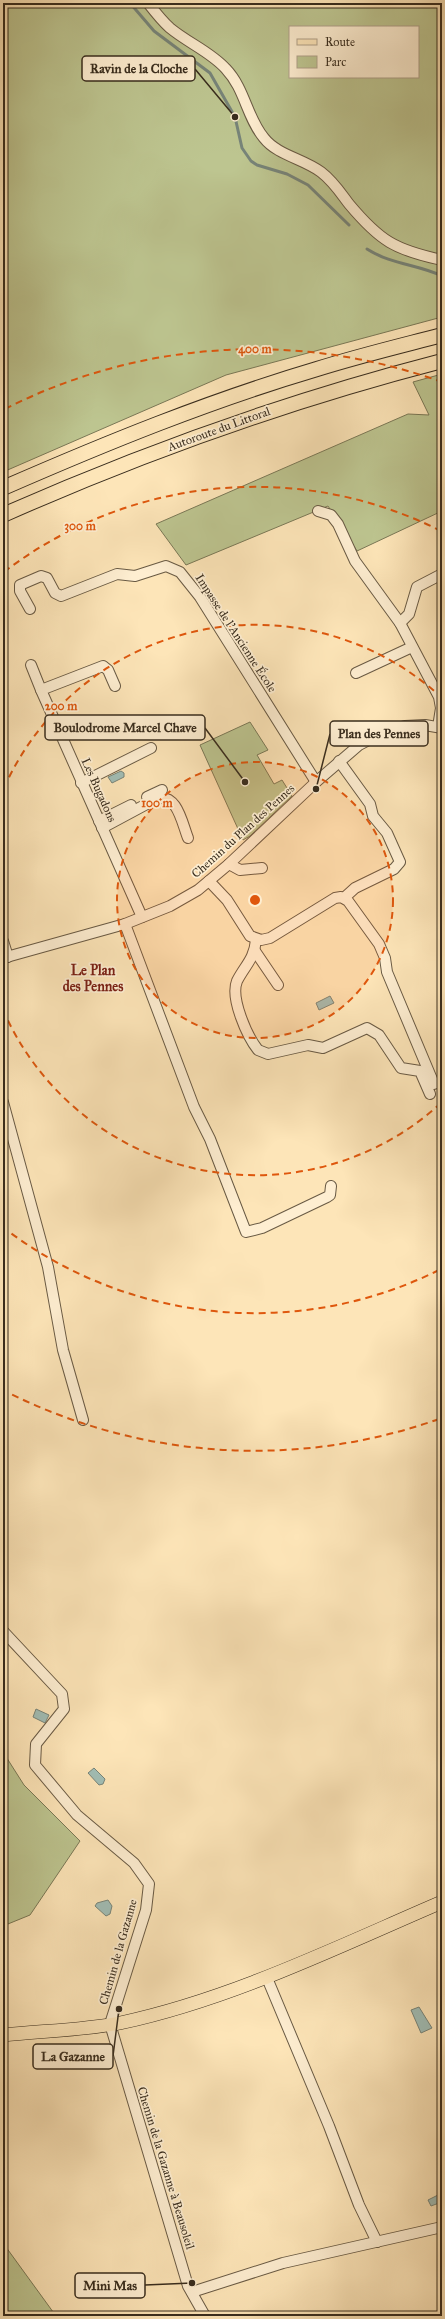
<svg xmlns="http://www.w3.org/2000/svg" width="445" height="2319" font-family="'IM FELL Great Primer',serif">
<rect width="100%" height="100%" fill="#fde5b8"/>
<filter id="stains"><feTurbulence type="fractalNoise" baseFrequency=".005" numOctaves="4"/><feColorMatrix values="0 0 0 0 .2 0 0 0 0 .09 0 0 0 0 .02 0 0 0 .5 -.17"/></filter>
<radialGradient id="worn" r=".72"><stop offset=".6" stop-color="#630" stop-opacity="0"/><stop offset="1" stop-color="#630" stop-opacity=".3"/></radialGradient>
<g fill="#bdc590" stroke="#7a7856" fill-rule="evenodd">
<path d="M 3,3 L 442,3 L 442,317 L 226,375 L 3,472 ZM 290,27 L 418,27 L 418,77 L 290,77 Z"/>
<polygon points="442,374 442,511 357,551 328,506 186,565 156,524 408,414 429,415 413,382"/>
<polygon points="250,722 268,750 257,755 274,784 282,780 292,796 250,836 243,840 200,745"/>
<polygon points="3,1752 24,1785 80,1841 30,1915 3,1926"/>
<polygon points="3,2243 56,2316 3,2316"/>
</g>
<g fill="#a1beb6" stroke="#778479">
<polygon points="121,771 124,773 124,777 112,783 108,777"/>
<polygon points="330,996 334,1003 319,1010 316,1003"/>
<polygon points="36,1709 49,1715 45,1723 33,1717"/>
<polygon points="94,1768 105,1779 103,1784 99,1785 88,1773"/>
<polygon points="108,1900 112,1906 110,1914 106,1916 95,1906 97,1903"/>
<polygon points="419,2007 432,2028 421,2033 411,2010"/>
<polygon points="440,2194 442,2208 439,2203 431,2206 428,2200"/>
</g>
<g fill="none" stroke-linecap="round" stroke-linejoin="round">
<g stroke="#778479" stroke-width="3">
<polyline points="130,3 154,31 210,73 235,117 242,148 251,161 257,165 287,174 308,185 349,225"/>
<path d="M 367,249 C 392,265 417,264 442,276"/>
</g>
<defs>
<g id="minor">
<path d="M 148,3 C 155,12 162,21 170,28 C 188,43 211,52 226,69 C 245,89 247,118 264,138 C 277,155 304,159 321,172 C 333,181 340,192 349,204 C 380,241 395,250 442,260"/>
<polyline points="318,511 331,515 338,524 355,561 400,623 439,697 441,708 438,727"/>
<polyline points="30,609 20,591 20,585 41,576 47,578 55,593 61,596 117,574 135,576 166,566 180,572 200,597 316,782"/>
<polyline points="400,623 409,614 417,587 442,574"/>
<polyline points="31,665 41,690"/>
<polyline points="356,673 412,647"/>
<polyline points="115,686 108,670 103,666 41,690 142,917"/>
<polyline points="339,761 370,804 373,816 387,833 400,862 394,869 355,888 344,898"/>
<polyline points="81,783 151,748"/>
<polyline points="147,797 162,790"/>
<polyline points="99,821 131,805"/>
<path d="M 102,828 L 156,799 C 177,792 182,823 188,838"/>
<polyline points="229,864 240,870 262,868"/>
<polyline points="209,881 227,900 250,936 261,940 270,938 335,898 341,897 348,901 379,944 385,958 387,972 434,1084"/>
<polyline points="125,924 194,1107 210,1139 246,1232 262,1228 327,1197 330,1195 331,1186"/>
<path d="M 256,940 C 254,960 245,965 237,981 C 230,998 247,1036 258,1050 L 268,1054 L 308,1045 L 323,1048 L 367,1028 L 379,1035 L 401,1068 L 420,1071 L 430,1094"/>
<polyline points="3,941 8,957"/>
<polyline points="255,951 278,985"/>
<polyline points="3,958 125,924 170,906 198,890 229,864 316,782 359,745 382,733 405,726 425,725 442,728"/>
<polyline points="3,1102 48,1267 63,1350 83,1420"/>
<polyline points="3,1631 62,1694 64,1709 36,1744 35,1765 77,1815 134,1863 149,1884 146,1910 110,2024 188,2286 205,2316"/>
<polyline points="267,1978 329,2126 359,2205 377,2242"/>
<polyline points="192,2292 283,2263 442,2227"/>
</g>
<path id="major" d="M 3,2035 C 40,2031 85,2030 120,2023 C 232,1999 337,1947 442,1902"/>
<g id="highway">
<path d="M 3,488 C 106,443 209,401 317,369 C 358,356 400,346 442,335"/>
<path d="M 3,515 C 145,452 291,400 442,361"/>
</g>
</defs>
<use href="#minor" stroke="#695a44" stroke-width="12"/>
<use href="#major" stroke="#382c1d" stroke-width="14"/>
<use href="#highway" stroke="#382c1d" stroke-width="16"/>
<use href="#minor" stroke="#feeed1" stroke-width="10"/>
<use href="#major" stroke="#fde5b8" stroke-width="13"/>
<use href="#highway" stroke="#fde5b8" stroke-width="14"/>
</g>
<circle cx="255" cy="900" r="138" fill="#df570d" fill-opacity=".12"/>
<g fill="none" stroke="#df570d" stroke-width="2" stroke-dasharray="7 5">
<circle cx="255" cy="900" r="138"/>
<path d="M441 1103A275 275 0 0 1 4 1012M4 788A275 275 0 0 1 441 697"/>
<path d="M439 1270A413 413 0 0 1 4 1228M4 572A413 413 0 0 1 439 530"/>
<path d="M439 1419A551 551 0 0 1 5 1391M5 409A551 551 0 0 1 439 381"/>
</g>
<g text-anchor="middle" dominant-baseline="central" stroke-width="3.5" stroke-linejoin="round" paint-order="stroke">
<g font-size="12" fill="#382c1d" stroke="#feeed1">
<text transform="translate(219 429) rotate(-20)">Autoroute du Littoral</text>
<text transform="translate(236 633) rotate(57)">Impasse de l'Ancienne École</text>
<text transform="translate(99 790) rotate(66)">Les Bugadons</text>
<text transform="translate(243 831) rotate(-42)">Chemin du Plan des Pennes</text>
<text transform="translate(118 1952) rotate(-74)">Chemin de la Gazanne</text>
<text transform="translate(166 2168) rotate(73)">Chemin de la Gazanne à Beausoleil</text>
</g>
<g font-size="14" font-weight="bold" fill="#7a1f14" stroke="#feeed1">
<text x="93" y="970">Le Plan<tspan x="93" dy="16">des Pennes</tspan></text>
</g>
</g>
<circle cx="255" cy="900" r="6" fill="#df570d" stroke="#feeed1" stroke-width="2"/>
<g font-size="12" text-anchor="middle" font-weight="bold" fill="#df570d" stroke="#feeed1" stroke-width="3.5" stroke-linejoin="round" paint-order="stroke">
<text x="255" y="353">400 m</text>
<text x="80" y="530">300 m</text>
<text x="61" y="710">200 m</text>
<text x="157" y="807">100 m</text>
</g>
<path fill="none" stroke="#382c1d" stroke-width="1.5" d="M235 117L195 69M245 782L205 728M316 789L330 734M119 2009L113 2056M192 2283L145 2285"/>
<g fill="#382c1d" stroke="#feeed1" stroke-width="1.5">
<circle cx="235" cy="117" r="4"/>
<circle cx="245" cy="782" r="4"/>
<circle cx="316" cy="789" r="4"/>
<circle cx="119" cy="2009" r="4"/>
<circle cx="192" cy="2283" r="4"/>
</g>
<g fill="#feeed1" stroke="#382c1d" stroke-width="1.5">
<rect x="82" y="56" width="113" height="25" rx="4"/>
<rect x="45" y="715" width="160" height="25" rx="4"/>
<rect x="330" y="721" width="98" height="25" rx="4"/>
<rect x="33" y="2044" width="80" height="25" rx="4"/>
<rect x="75" y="2273" width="70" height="25" rx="4"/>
</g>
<g font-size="13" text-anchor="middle" font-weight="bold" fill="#382c1d">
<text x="139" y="73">Ravin de la Cloche</text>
<text x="125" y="732">Boulodrome Marcel Chave</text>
<text x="379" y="738">Plan des Pennes</text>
<text x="73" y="2061">La Gazanne</text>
<text x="110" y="2290">Mini Mas</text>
</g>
<rect width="445" height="2319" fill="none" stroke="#fde5b8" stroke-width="16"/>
<rect x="4" y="4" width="437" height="2311" fill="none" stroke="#382c1d" stroke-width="2"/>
<rect x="8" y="8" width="429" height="2303" fill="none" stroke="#382c1d"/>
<rect x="289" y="26" width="130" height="52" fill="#feeed1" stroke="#afa089"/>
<rect x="297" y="39" width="20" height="6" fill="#fde5b8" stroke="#afa089"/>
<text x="325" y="46" font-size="12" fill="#382c1d">Route</text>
<rect x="297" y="56" width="20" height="12" fill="#bdc590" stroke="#afa089"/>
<text x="325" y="66" font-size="12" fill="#382c1d">Parc</text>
<rect width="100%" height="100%" filter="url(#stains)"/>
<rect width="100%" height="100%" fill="url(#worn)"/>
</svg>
